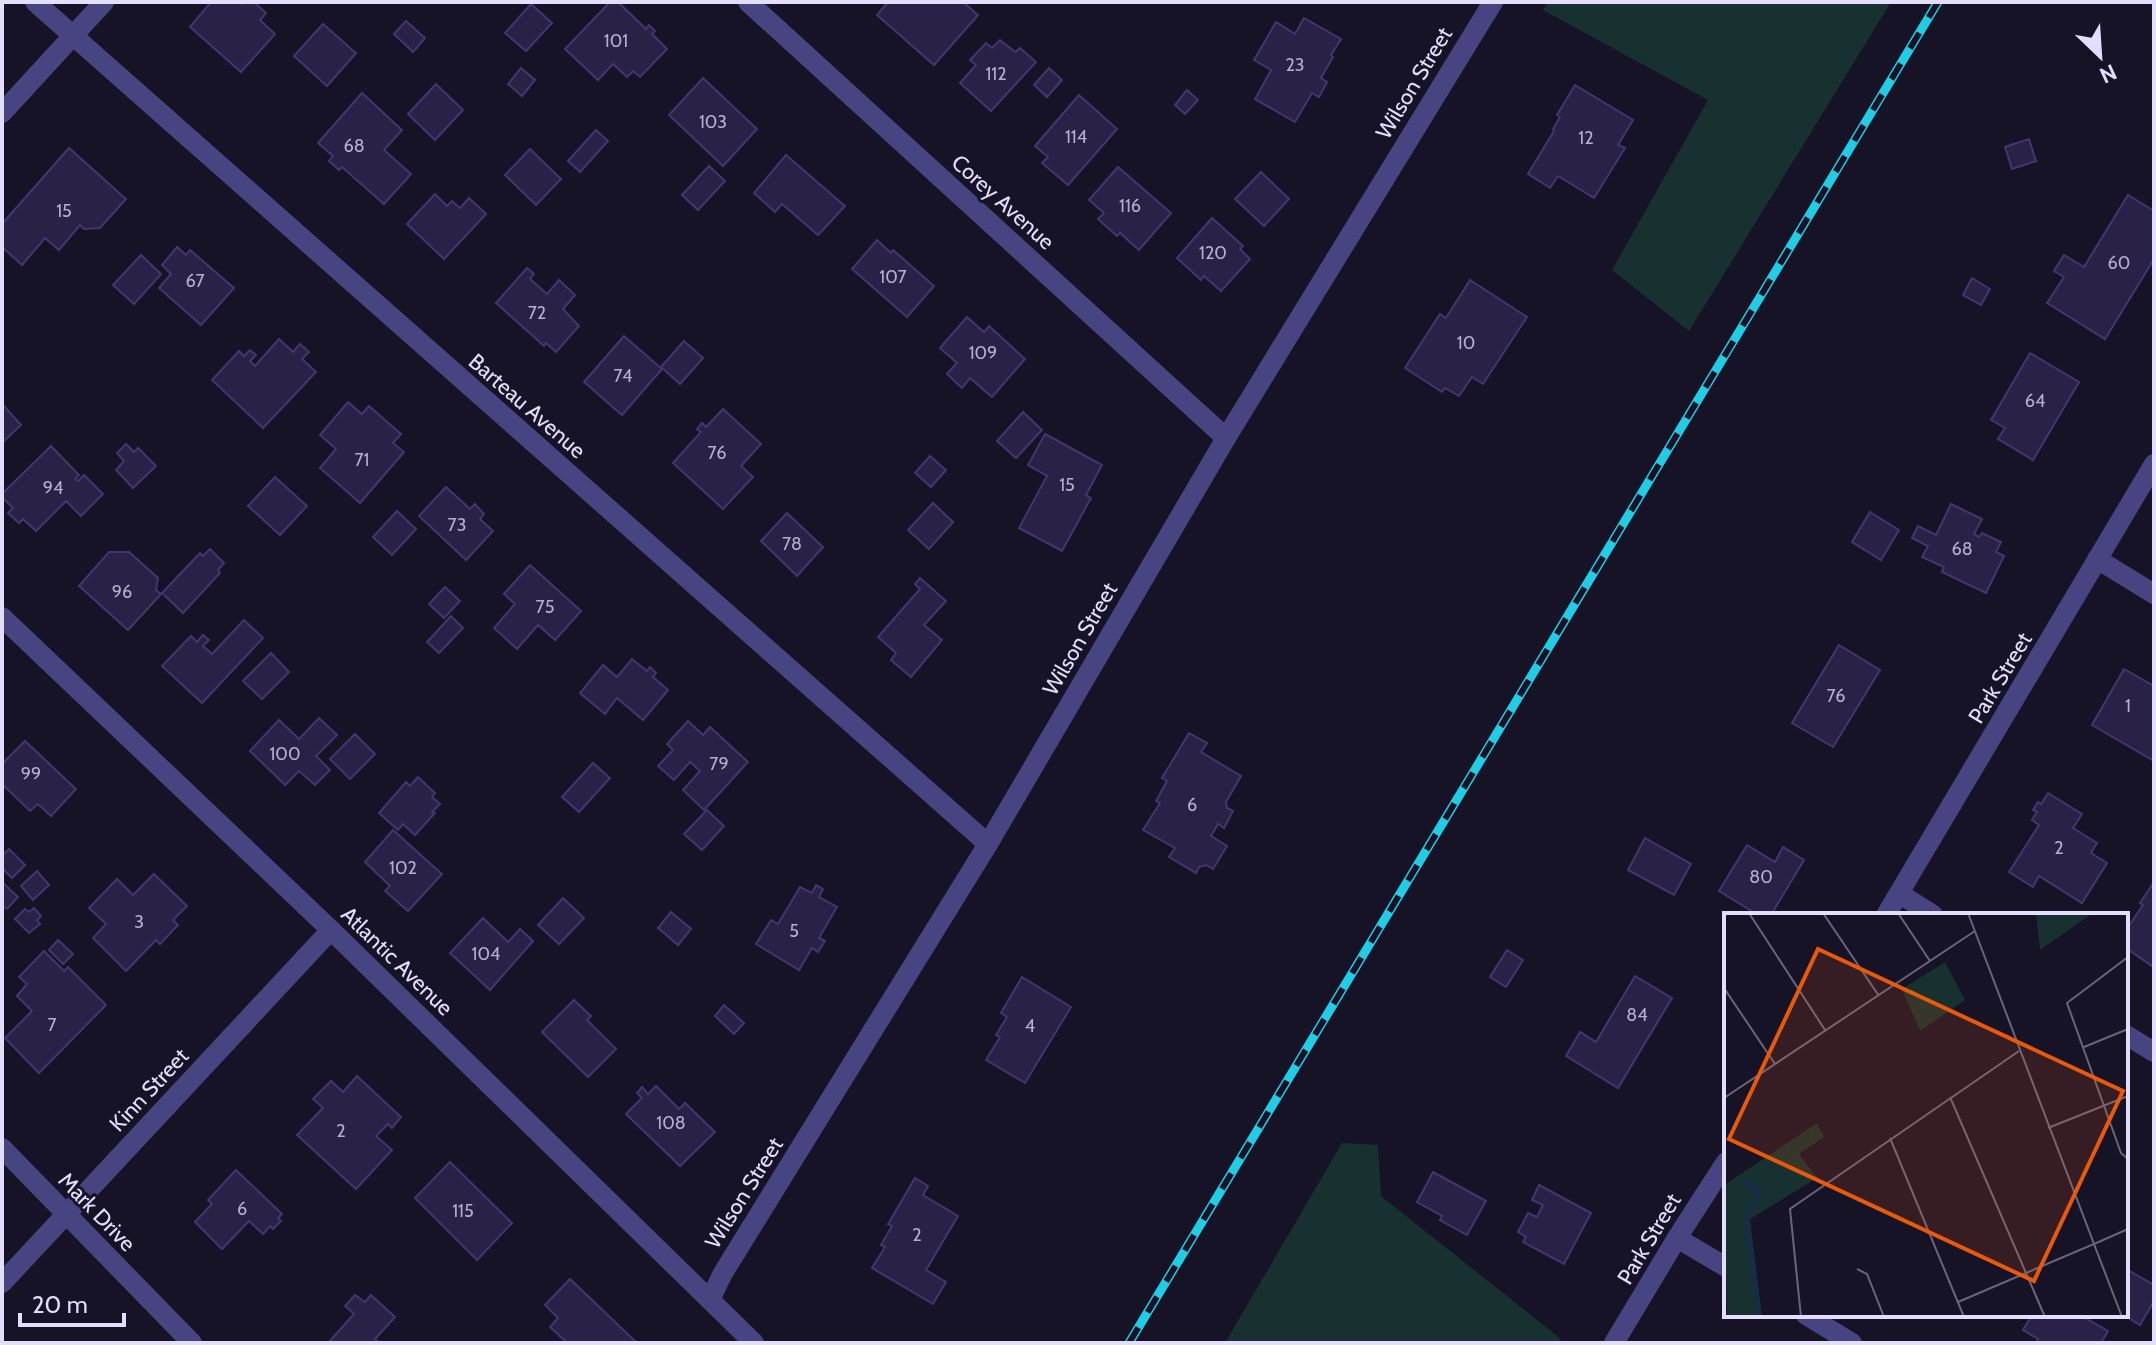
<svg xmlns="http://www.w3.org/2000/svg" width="2156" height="1345" font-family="Cabin,sans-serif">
<rect width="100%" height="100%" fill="#171327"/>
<g fill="#173130">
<polygon points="1548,2 1891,2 1689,331 1612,270 1708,100 1543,10"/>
<polygon points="1342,1143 1378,1145 1381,1196 1561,1339 1558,1343 1225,1343"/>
</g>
<g fill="#2a2146" stroke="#43366f" stroke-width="2">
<polygon points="211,2 240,2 242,4 244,2 254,2 266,13 260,20 275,34 241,72 190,27"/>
<polygon points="610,2 618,2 646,29 649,25 655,31 652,34 667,49 640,77 633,71 627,77 613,64 598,80 565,49"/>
<polygon points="888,2 963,2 978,15 934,65 877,15"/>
<polygon points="531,4 552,23 526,51 505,33"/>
<polygon points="1304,18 1341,39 1331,55 1333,57 1321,78 1327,82 1319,97 1312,93 1295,122 1255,99 1271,70 1254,60 1276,22 1295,34"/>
<polygon points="406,21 425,38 413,52 394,34"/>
<polygon points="323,24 356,53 327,86 294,56"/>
<polygon points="1000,40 1015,52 1020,48 1036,62 991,111 960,83 976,65 970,60 986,43 992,48"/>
<polygon points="521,68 535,80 522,96 508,84"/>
<polygon points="1049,68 1062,80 1047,97 1034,85"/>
<polygon points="703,78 757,129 723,166 669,115"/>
<polygon points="436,84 463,110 435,140 408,114"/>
<polygon points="1575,85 1633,120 1618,145 1625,148 1594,198 1558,176 1550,188 1528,174 1554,131 1553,129 1560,117 1557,115"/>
<polygon points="1187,90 1198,100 1185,114 1175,105"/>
<polygon points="362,93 402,130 384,150 411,174 384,204 342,167 339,170 329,161 333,156 318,143"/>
<polygon points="1079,95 1117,129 1068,185 1042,163 1048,157 1035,146"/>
<polygon points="596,130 608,141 580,172 568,161"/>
<polygon points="2029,139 2036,161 2012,169 2005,147"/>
<polygon points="69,148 126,199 100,228 84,229 80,225 59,250 45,238 22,265 2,247 2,224"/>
<polygon points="530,149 561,179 536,205 505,175"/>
<polygon points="786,155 845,206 818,235 782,204 775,212 754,193"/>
<polygon points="709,166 725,181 698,210 682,195"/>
<polygon points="1118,167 1171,213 1139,250 1120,233 1117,236 1098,219 1104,213 1089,200"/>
<polygon points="1261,172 1289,199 1264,226 1235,199"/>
<polygon points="435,194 447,206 452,201 460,208 469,198 486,214 444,259 407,224"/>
<polygon points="2128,195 2154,211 2154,259 2105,339 2047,303 2064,277 2054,271 2064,255 2084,267"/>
<polygon points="1212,218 1243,246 1240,249 1250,259 1221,291 1204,276 1201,280 1177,258"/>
<polygon points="877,240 891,253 893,250 934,286 907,317 852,269"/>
<polygon points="177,247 186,255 190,250 234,288 201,325 159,288 171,274 162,265"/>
<polygon points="141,255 161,274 134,304 113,285"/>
<polygon points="527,268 534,274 530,279 547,294 559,280 575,295 563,309 579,326 556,352 546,343 544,346 496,303"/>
<polygon points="1972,278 1990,289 1981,305 1963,295"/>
<polygon points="1470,280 1527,317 1483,384 1472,377 1459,396 1445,388 1442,392 1405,368 1440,314 1446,318"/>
<polygon points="967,317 984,332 989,326 1025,359 992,397 970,378 962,388 947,374 957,363 940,348"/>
<polygon points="624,336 662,369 622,415 584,382"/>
<polygon points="279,339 293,352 300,344 309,352 302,359 316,372 263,428 212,380 239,351 244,356 250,350 256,355 250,361 255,366"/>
<polygon points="684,341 703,358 680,384 661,367"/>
<polygon points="2030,353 2079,382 2033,460 1998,439 2005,428 1991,420"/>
<polygon points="348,402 362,414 369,406 401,434 393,443 404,452 360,503 320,468 336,449 320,435"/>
<polygon points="2,404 21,425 2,443"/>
<polygon points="723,409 761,444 741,466 753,477 723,509 673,463 701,432 697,429 702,423 706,427"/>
<polygon points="1023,412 1042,430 1016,458 997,441"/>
<polygon points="1045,434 1102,465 1086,495 1091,498 1062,551 1019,528 1047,476 1028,465"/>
<polygon points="126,444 134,452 138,448 156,466 133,488 116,470 124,461 117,453"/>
<polygon points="51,446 79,475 75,479 78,481 84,475 103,494 81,516 66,501 36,531 23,519 19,523 8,513 13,508 2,497 2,494"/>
<polygon points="930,456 946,470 931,487 915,473"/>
<polygon points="275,477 307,506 280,535 248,506"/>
<polygon points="446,487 470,509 475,504 484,514 480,519 493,531 466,560 419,516"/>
<polygon points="933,503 953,522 929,549 908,530"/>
<polygon points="1951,504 1982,519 1974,534 1979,537 1982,533 2001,542 1996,552 2004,556 1986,593 1942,572 1944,567 1922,557 1928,546 1912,538 1918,526 1936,535"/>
<polygon points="397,511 416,529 392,555 373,537"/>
<polygon points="1870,512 1899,530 1881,560 1852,542"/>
<polygon points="787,513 823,547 797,576 761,541"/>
<polygon points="210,549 224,563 218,570 220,573 183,613 162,593 200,553 203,556"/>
<polygon points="109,552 129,552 158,578 156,590 161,594 128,630 79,586"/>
<polygon points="530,565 581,611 555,640 538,625 517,649 494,628 515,604 504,594"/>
<polygon points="920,578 946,601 924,625 942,640 911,677 891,660 896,653 878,637 920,589 915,584"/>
<polygon points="445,587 460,601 444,618 429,604"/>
<polygon points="451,616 463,628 439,653 427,642"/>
<polygon points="244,620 263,638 202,703 162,666 191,636 197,642 203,635 209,640 203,646 212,654"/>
<polygon points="1839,645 1880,670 1833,747 1792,723"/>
<polygon points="271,653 289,672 262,699 243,681"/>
<polygon points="632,659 647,671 650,667 656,673 653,677 668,690 643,720 617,698 605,714 580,693 603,665 617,677"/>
<polygon points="2124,669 2154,686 2154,761 2092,725"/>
<polygon points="319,718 337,735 316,756 330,770 315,785 299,771 285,785 250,751 279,720 299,739"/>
<polygon points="688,721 703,735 710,727 748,762 704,810 683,790 700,771 690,762 674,780 658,766 673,750 667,744"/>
<polygon points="1189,733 1207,743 1201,752 1241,776 1226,802 1227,808 1233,811 1224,828 1218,824 1211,836 1227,846 1213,869 1206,865 1199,867 1196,873 1169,857 1175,848 1143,830 1160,803 1156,801 1167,781 1162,778"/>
<polygon points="355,734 375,754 350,779 330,759"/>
<polygon points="25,741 76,789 51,816 38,804 30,811 2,784 2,764"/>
<polygon points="593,763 610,778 579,812 562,797"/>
<polygon points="418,777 435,793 432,797 440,804 432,812 435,813 415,835 403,824 398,830 379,813 406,782 410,786"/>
<polygon points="2048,793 2082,814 2073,828 2097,843 2091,853 2107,863 2082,903 2039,876 2033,887 2009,872 2039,825 2032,820 2037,812 2033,810 2038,802 2041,804"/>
<polygon points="707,810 724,826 702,850 684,834"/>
<polygon points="393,830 442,874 408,911 385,891 390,886 365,862"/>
<polygon points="1645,838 1691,864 1674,895 1628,870"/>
<polygon points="1747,845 1775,862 1783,847 1804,860 1771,915 1758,915 1719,891"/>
<polygon points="9,849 25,865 12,878 2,868 2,856"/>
<polygon points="37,871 49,885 33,900 21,886"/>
<polygon points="154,874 187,906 173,920 178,925 160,944 156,940 126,971 93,938 106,924 89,908 117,879 133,895"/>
<polygon points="2,882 18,897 7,909 2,905"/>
<polygon points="2154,882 2154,963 2152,966 2126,948 2126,930 2143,905 2140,903"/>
<polygon points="816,885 823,889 819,897 837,907 819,938 825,941 818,952 812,948 799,970 756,944 771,920 778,924 800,887 812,893"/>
<polygon points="563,898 584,918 559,944 538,925"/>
<polygon points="34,908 41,916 37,920 40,924 29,933 15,919 25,909 29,912"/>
<polygon points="671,912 691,929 678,945 658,928"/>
<polygon points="483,918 508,942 520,929 533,941 490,990 450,953"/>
<polygon points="58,940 73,954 63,964 49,950"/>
<polygon points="1507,950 1523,960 1506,987 1490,977"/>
<polygon points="44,951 64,971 68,967 106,1005 39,1073 5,1038 32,1011 17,996 27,984 19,977"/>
<polygon points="1635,976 1672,998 1618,1088 1566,1056 1580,1032 1596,1042"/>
<polygon points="1022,977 1071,1007 1025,1083 986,1060 1000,1037 996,1035 1007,1017 1001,1013"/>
<polygon points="574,1000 591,1016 587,1020 616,1049 588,1077 542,1032"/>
<polygon points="724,1005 744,1023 734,1034 715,1016"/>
<polygon points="357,1076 401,1117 392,1128 388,1124 376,1136 392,1150 356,1189 297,1135 323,1108 313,1099 331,1081 343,1092"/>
<polygon points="656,1086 679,1109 685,1103 715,1132 680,1166 626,1114 642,1098 637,1093 642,1087 648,1094"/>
<polygon points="450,1162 512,1223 477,1260 415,1198"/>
<polygon points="236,1170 282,1214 278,1218 281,1221 273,1229 270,1226 263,1234 249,1221 222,1249 195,1222 212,1204 208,1200"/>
<polygon points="1433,1172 1486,1201 1467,1235 1440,1220 1442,1216 1417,1202"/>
<polygon points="915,1178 928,1186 923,1195 958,1216 926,1270 946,1282 933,1304 872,1268 885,1247 881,1245 892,1226 888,1224"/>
<polygon points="1539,1185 1591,1213 1564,1264 1523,1242 1526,1237 1518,1232 1528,1213 1537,1217 1543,1205 1532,1200"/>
<polygon points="2126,1269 2154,1285 2154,1301 2140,1325 2124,1315 2126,1315"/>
<polygon points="570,1279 636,1342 635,1343 567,1343 550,1327 558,1318 545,1305"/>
<polygon points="355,1295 365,1302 371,1295 395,1317 375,1339 380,1343 328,1343 354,1314 345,1306"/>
<polygon points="2032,1315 2080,1315 2108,1331 2101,1343 2036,1343 2038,1339 2023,1330"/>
</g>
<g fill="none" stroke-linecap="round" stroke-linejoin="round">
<g stroke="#474481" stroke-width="20">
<polyline points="35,2 988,844"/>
<polyline points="748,2 1226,438"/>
<polyline points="2,113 104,2"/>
<polyline points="2097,559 2154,594"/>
<polyline points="2,617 331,930 754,1343"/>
<polyline points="1900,894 1933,915"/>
<polyline points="1886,915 2154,464"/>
<polyline points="2126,1035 2154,1052"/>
<polyline points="2,1148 192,1343"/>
<polyline points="1677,1238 1726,1267"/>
<polyline points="2,1283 331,930"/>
<polyline points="710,1300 723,1273 988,844 1226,438 1493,2"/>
<polyline points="1806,1315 1852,1343"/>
<polyline points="1614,1343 1677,1238 1726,1162"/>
</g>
<defs>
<polyline id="rail" points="1129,1343 1938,2"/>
</defs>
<use href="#rail" stroke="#20cde5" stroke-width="9"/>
<use href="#rail" stroke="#171327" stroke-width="6" stroke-dasharray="18" stroke-linecap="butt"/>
</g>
<g text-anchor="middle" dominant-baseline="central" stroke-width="6" stroke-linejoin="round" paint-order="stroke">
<g font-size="18" fill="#b4afce">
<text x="616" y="41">101</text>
<text x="1295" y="65">23</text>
<text x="996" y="74">112</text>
<text x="713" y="122">103</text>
<text x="1076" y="137">114</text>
<text x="1586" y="138">12</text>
<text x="354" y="146">68</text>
<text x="1130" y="206">116</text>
<text x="64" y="211">15</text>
<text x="1213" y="253">120</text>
<text x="2119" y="263">60</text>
<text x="893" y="277">107</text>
<text x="195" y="281">67</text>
<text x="537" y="313">72</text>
<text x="1466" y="343">10</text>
<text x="983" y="353">109</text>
<text x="623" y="376">74</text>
<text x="2035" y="401">64</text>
<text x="717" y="453">76</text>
<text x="362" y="460">71</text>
<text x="1067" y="485">15</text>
<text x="53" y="488">94</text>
<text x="457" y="525">73</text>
<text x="792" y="544">78</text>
<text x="1962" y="549">68</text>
<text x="122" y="592">96</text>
<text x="545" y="607">75</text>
<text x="1836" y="696">76</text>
<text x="2128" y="706">1</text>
<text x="285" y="754">100</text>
<text x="719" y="764">79</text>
<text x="31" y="774">99</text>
<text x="1192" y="805">6</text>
<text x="2059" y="848">2</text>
<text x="403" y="868">102</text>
<text x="1761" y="877">80</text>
<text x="139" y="922">3</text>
<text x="794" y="931">5</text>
<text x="486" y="954">104</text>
<text x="1637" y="1015">84</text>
<text x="52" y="1025">7</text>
<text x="1030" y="1026">4</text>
<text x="671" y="1123">108</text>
<text x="341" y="1131">2</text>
<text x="242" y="1209">6</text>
<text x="463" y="1211">115</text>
<text x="917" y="1235">2</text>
</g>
<g font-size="22" fill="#e2defb" stroke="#171327">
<text transform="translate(1414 83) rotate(-59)">Wilson Street</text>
<text transform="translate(1003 202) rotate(42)">Corey Avenue</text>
<text transform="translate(527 406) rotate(41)">Barteau Avenue</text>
<text transform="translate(1080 639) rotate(-60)">Wilson Street</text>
<text transform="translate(2000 678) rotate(-59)">Park Street</text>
<text transform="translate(397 961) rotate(44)">Atlantic Avenue</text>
<text transform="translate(149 1090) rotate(-47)">Kinn Street</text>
<text transform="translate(744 1193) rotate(-58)">Wilson Street</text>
<text transform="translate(97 1212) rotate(46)">Mark Drive</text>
<text transform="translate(1649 1239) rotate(-59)">Park Street</text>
</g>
</g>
<g transform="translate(1724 913)">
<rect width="404" height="404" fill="#171327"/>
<path d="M 312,0 L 369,0 L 316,37 ZM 221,49 L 241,87 L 196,118 L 178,76 ZM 93,210 L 100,224 L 75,241 L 93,265 L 26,306 L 38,404 L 3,404 L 0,272 Z" fill="#173130"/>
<path fill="none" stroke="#172b4c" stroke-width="4" d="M 20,269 L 35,281 L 23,309 L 36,404"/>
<path fill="none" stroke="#68647c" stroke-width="2" d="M 25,0 L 101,117M 99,0 L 155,83M 174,0 L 206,48M 404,44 L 343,90 L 397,240 L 404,246M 0,75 L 51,151M 360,134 L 404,116M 226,184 L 321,404M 0,185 L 251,18M 324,215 L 404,183M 166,225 L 240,404M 133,356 L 143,361 L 160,404M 234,389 L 370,331 L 244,0M 77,404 L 66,296 L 295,138M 398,404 L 370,331 L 404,316"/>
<path fill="#e8590c" fill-opacity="0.15" stroke="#e8590c" stroke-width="4" d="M 94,36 L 399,178 L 310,368 L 5,226 Z"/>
<rect width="404" height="404" fill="none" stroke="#e2defb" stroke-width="4"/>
</g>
<rect width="2156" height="1345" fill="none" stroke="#e2defb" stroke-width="8"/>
<g transform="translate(2100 56) rotate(155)" stroke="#171327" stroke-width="6" paint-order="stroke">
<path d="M0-6L14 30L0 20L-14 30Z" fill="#e2defb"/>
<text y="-12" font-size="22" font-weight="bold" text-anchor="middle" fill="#e2defb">N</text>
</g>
<path d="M20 1313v12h104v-12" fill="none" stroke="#e2defb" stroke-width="4"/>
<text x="32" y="1313" font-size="24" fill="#e2defb" stroke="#171327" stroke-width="6" paint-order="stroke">20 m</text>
</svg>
